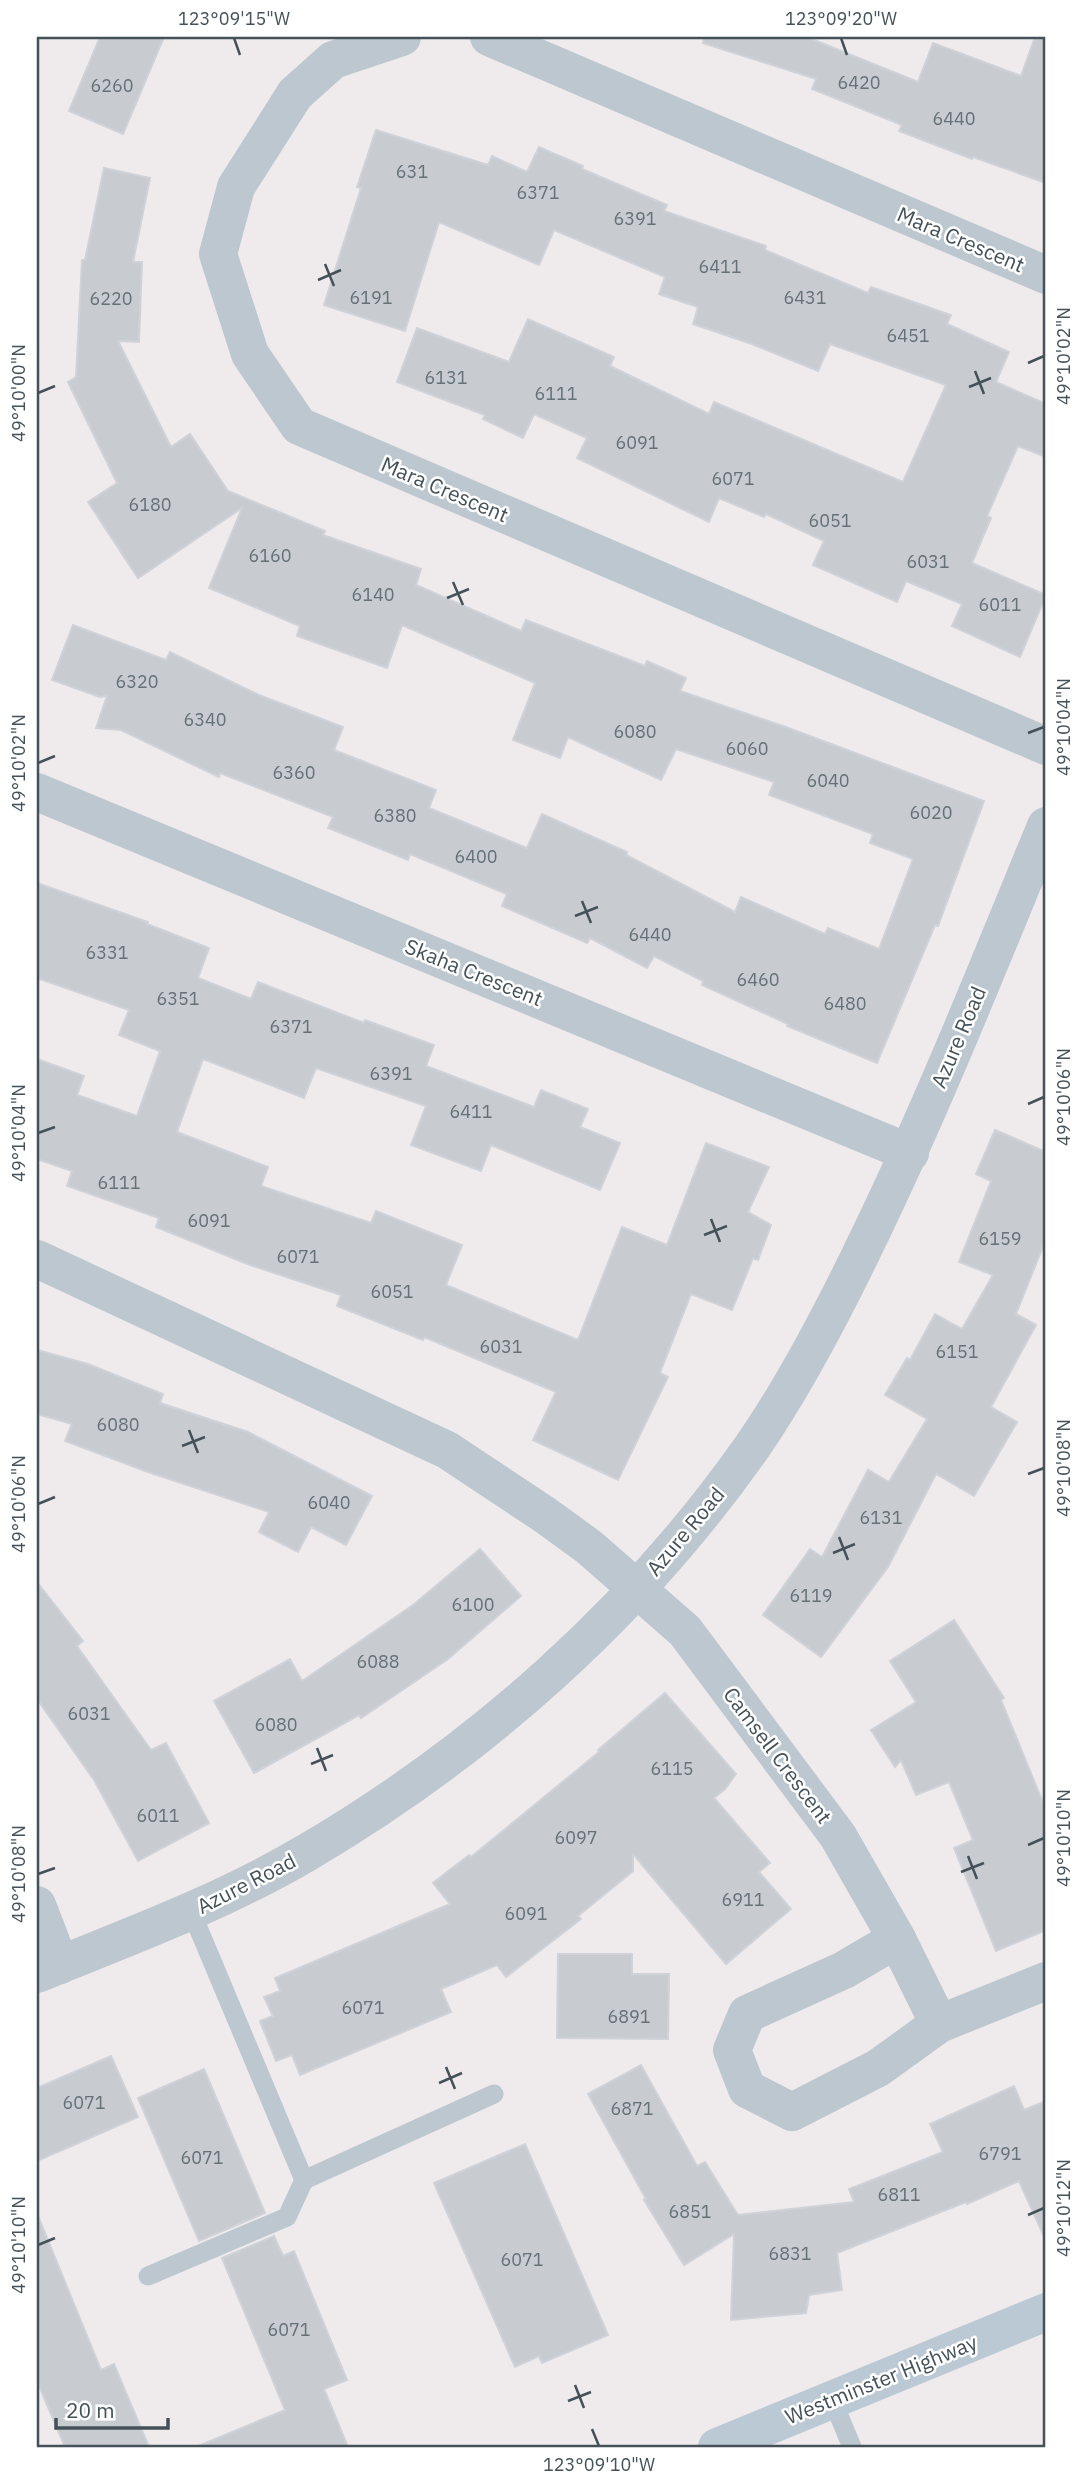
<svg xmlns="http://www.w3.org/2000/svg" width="1083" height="2484" font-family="'IBM Plex Sans',sans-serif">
<rect width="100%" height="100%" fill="#efebec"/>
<g fill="#c8ccd1" stroke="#cfd2d8" stroke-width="2">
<polygon points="100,37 164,37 123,134 69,111"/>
<polygon points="704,37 807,37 918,82 933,43 1021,76 1035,37 1046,37 1046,183 973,157 972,159 899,131 902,125 812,89 816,79 703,43"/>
<polygon points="376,130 488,165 492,156 527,172 539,147 583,166 582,169 667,205 664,211 766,246 765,250 868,293 871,287 951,315 947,324 1009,352 996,382 1046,404 1046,457 1018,446 987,516 991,518 972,563 1046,595 1020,657 952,626 962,604 906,581 897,602 813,565 824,541 766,514 764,517 719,498 709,522 577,458 587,438 534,414 523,438 483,419 485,415 397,382 417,328 509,362 528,319 614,357 610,366 709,414 714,402 903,482 946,385 830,344 818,371 752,344 693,324 698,307 659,294 665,277 554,230 539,265 439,222 405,331 324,305 361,188 357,187"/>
<polygon points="104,168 150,178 133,262 142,262 139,342 118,341 171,447 190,434 228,491 325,531 323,535 421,569 416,585 521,631 526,620 645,666 647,661 686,678 680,691 783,726 984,801 938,926 935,925 877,1063 787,1026 788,1024 702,985 703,981 654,956 647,968 590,938 587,943 502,906 507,894 410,854 408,860 328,828 333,817 220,773 219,777 121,730 96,728 107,696 100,697 52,680 73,625 166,660 170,652 259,695 343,727 334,750 436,790 429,808 527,848 542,814 627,852 626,855 735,912 741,897 825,934 828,928 879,949 913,859 870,843 873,834 769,795 774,782 676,749 661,780 568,737 560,758 513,740 535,683 402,625 387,668 297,636 300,626 209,588 242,508 138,578 88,502 117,483 68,382 76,377 82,260 85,260"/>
<polygon points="37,883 148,922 147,924 209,948 198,978 251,999 258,982 364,1023 365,1020 434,1045 426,1066 534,1107 541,1090 588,1109 580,1127 620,1143 600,1190 491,1145 481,1171 411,1145 426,1106 316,1068 304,1098 203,1059 177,1132 268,1167 261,1186 371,1223 376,1211 462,1245 446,1285 578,1340 622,1227 667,1245 706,1143 769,1167 748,1212 771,1225 758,1260 753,1258 732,1310 691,1294 660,1373 668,1377 618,1480 533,1440 556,1392 424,1337 423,1340 337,1306 341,1295 250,1265 156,1227 159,1218 67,1186 72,1171 37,1159 37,1059 84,1076 77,1095 137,1116 160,1051 119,1035 129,1010 37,978"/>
<polygon points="995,1130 1046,1152 1046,1239 1016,1314 1036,1325 991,1407 1017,1422 974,1496 936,1474 888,1567 821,1657 763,1615 810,1549 822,1557 868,1470 889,1482 927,1419 885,1395 907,1358 910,1360 935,1314 962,1329 993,1275 959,1262 991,1181 976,1174"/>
<polygon points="37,1350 88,1364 163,1394 160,1403 248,1432 372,1496 346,1545 311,1527 298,1552 259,1532 269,1512 148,1472 65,1441 72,1424 37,1414"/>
<polygon points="480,1549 521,1596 448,1659 361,1718 359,1715 254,1773 214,1701 290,1659 302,1681 413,1605"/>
<polygon points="37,1582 83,1641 77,1646 151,1750 166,1743 209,1823 138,1861 94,1780 37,1699"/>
<polygon points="954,1620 1004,1698 1001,1700 1046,1810 1046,1930 996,1951 954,1848 973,1840 949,1782 916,1795 901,1760 895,1767 871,1730 916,1702 890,1661"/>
<polygon points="665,1693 736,1774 725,1789 714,1798 770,1863 759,1872 791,1909 726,1964 633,1854 633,1871 578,1916 581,1919 506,1977 497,1965 441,1989 451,2012 300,2075 292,2055 276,2061 260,2021 273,2016 264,1997 280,1991 275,1978 450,1904 433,1883 469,1855 471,1857 599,1752 598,1750"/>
<polygon points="558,1954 632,1954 632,1974 669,1974 668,2039 557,2038"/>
<polygon points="111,2056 138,2117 37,2161 37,2088"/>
<polygon points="641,2065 697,2166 705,2162 738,2215 854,2202 849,2189 943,2152 930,2124 1014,2086 1024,2110 1046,2101 1046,2241 1019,2181 967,2204 966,2202 837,2253 842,2290 809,2295 806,2313 731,2320 734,2234 684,2265 644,2200 646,2199 588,2094"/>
<polygon points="204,2069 265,2213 199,2241 138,2098"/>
<polygon points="525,2144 608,2335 542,2363 539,2356 515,2367 434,2183"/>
<polygon points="38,2216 101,2370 114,2364 149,2447 65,2447 37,2381"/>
<polygon points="274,2236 283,2256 294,2251 347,2380 324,2389 348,2447 196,2447 285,2410 222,2258"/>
</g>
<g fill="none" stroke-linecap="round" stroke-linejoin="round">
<g stroke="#bcc7cf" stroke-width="19">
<polyline points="191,1911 304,2180 494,2094"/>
<polyline points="148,2276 287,2217 304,2180"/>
<polyline points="832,2399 852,2447"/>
</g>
<g stroke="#bcc7cf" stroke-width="38">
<polyline points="402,37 333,60 295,94 236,187 218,254 250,354 299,426 1046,746"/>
<polyline points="489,37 1046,275"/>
<polyline points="37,792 910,1153"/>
<polyline points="37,1259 447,1450 545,1515 589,1547 685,1631 838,1836 897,1939 939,2024"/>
<polyline points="37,1905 60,1965"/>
<polyline points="897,1939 844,1970 747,2014 732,2050 747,2089 792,2112 878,2068 939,2024 1046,1981"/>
<path d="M 37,1974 C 128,1937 221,1903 306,1853 C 480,1751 636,1612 752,1447 C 797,1382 835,1308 869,1237 C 934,1103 989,964 1046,826"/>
</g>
<polyline stroke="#bbc9d4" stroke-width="38" points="717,2447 1046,2312"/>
</g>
<path fill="none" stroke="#445159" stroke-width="2.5" d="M 234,38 L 240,55M 841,38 L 847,55M 325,264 L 334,286M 318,280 L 341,270M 1028,363 L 1044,356M 975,371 L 984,394M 969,387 L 991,378M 38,393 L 55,386M 453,582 L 463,605M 447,598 L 469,589M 1028,733 L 1044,727M 38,763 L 55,756M 582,901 L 591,923M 575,916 L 598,907M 1028,1104 L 1044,1097M 38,1133 L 55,1127M 711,1219 L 720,1242M 704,1235 L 727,1226M 189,1430 L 198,1453M 182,1446 L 205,1437M 1028,1474 L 1044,1468M 38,1504 L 55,1497M 839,1537 L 848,1560M 833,1553 L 855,1544M 317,1748 L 326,1771M 311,1764 L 333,1755M 1028,1845 L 1044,1838M 968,1856 L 977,1879M 961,1872 L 984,1863M 38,1874 L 55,1868M 446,2067 L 455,2089M 439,2083 L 462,2073M 1028,2215 L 1044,2208M 38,2245 L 55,2238M 575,2385 L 584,2408M 568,2401 L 591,2392M 592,2429 L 599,2446"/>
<g text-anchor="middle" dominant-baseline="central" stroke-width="5" stroke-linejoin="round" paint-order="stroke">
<g font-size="18" fill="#657077">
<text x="859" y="82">6420</text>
<text x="112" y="85">6260</text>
<text x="954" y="118">6440</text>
<text x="412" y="171">631</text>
<text x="538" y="192">6371</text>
<text x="635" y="218">6391</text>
<text x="720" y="266">6411</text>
<text x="371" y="297">6191</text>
<text x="805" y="297">6431</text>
<text x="111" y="298">6220</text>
<text x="908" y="335">6451</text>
<text x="446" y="377">6131</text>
<text x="556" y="393">6111</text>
<text x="637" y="442">6091</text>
<text x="733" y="478">6071</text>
<text x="150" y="504">6180</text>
<text x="830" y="520">6051</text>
<text x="270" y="555">6160</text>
<text x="928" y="561">6031</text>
<text x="373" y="594">6140</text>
<text x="1000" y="604">6011</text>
<text x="137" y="681">6320</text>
<text x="205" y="719">6340</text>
<text x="635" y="731">6080</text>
<text x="747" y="748">6060</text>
<text x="294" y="772">6360</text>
<text x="828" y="780">6040</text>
<text x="931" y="812">6020</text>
<text x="395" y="815">6380</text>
<text x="476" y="856">6400</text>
<text x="650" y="934">6440</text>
<text x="107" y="952">6331</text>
<text x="758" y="979">6460</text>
<text x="178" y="998">6351</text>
<text x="845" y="1003">6480</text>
<text x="291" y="1026">6371</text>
<text x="391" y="1073">6391</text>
<text x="471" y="1111">6411</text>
<text x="119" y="1182">6111</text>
<text x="209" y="1220">6091</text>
<text x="1000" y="1238">6159</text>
<text x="298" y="1256">6071</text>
<text x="392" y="1291">6051</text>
<text x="501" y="1346">6031</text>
<text x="957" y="1351">6151</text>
<text x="118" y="1424">6080</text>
<text x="329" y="1502">6040</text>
<text x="881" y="1517">6131</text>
<text x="811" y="1595">6119</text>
<text x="473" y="1604">6100</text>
<text x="378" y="1661">6088</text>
<text x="89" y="1713">6031</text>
<text x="276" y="1724">6080</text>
<text x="672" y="1768">6115</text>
<text x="158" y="1815">6011</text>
<text x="576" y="1837">6097</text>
<text x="743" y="1899">6911</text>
<text x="526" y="1913">6091</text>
<text x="363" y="2007">6071</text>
<text x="629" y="2016">6891</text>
<text x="84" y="2102">6071</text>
<text x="632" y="2108">6871</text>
<text x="1000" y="2153">6791</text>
<text x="202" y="2157">6071</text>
<text x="899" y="2194">6811</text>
<text x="690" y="2211">6851</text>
<text x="790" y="2253">6831</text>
<text x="522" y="2259">6071</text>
<text x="289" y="2329">6071</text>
</g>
<g font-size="21" fill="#445159" stroke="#fff">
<text transform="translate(961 239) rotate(23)">Mara Crescent</text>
<text transform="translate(445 489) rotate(23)">Mara Crescent</text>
<text transform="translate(474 972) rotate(22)">Skaha Crescent</text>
<text transform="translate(958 1037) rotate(-67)">Azure Road</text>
<text transform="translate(685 1531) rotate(-50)">Azure Road</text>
<text transform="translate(778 1755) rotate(53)">Camsell Crescent</text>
<text transform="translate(246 1883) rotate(-27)">Azure Road</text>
<text transform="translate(881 2379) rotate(-22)">Westminster Highway</text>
</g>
</g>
<rect width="1083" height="2484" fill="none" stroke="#ffffff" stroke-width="77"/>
<path d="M56 2418v10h112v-10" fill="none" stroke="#445159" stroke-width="3.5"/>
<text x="66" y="2418" font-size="21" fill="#445159" stroke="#ffffff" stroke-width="5" paint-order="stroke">20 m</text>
<rect x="38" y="38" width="1006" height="2408" fill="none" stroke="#445159" stroke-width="2.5"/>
<g font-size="18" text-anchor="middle" fill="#445159">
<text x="234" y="25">123°09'15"W</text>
<text x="841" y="25">123°09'20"W</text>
<text transform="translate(1064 356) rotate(-90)" y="6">49°10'02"N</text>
<text transform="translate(19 393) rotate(-90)" y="6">49°10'00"N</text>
<text transform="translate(1064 727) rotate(-90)" y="6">49°10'04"N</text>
<text transform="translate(19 763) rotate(-90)" y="6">49°10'02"N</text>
<text transform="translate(1064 1097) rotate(-90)" y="6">49°10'06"N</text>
<text transform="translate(19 1133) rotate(-90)" y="6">49°10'04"N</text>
<text transform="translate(1064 1468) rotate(-90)" y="6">49°10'08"N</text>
<text transform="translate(19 1504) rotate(-90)" y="6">49°10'06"N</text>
<text transform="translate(1064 1838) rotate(-90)" y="6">49°10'10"N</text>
<text transform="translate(19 1874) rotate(-90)" y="6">49°10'08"N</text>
<text transform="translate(1064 2208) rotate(-90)" y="6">49°10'12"N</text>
<text transform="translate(19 2245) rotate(-90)" y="6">49°10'10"N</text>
<text x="599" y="2471">123°09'10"W</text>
</g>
</svg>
